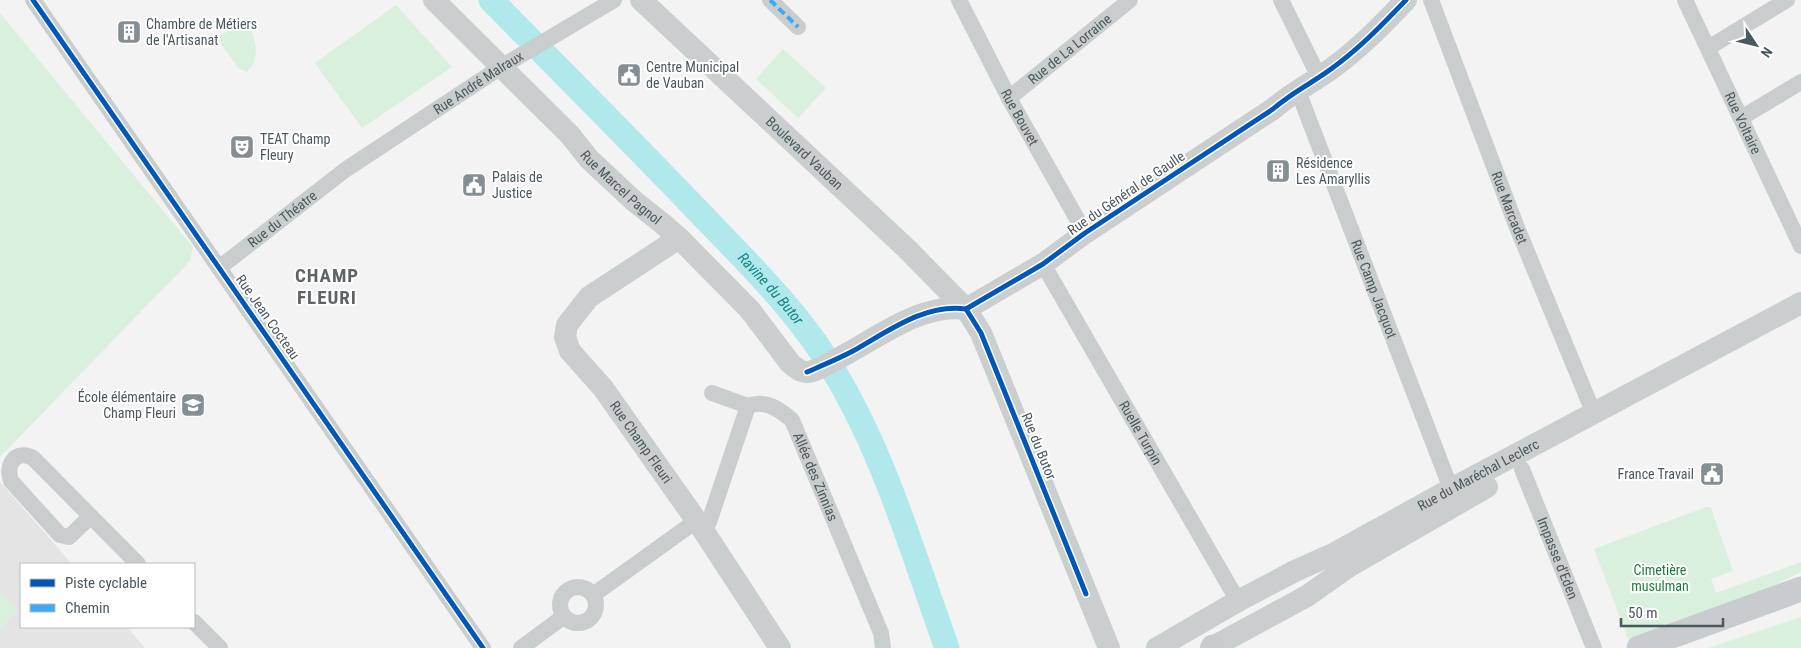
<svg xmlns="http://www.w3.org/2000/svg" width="1801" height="648" font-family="'Roboto Condensed',sans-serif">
<rect width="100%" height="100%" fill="#f3f3f3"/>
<polygon fill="#e5e4e4" points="0,482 72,564 21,564 21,627 127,627 145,648 0,648"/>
<g fill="#d9f0de">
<polygon points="396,5 452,67 362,128 315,63"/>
<polygon points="0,13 193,247 190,261 0,457"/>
<path d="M 245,20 C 252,31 258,44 255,58 C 255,63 250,68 247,72 L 238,68 L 217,38 Z"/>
<polygon points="783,49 826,88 798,118 756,79"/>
<polygon points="1706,507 1711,508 1733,571 1711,579 1716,593 1801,562 1801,572 1736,604 1629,642 1594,549"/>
<polygon points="0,592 18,610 0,630"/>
<polygon points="1801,617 1801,648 1708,648"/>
</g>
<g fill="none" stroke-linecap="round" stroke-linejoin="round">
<path stroke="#b0e8eb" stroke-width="25" id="s1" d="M 491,0 C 560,70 630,140 698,211 C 748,263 802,315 838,378 C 887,462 914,557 947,648"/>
<g stroke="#cacdce" stroke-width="16">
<polyline points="33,0 483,648"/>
<polyline points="770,0 798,27"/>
<path id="s2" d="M 959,0 L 1009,98 L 1085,233"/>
<polyline points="1281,0 1319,77"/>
<path id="s3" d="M 1431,0 L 1516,225 L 1594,414"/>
<path id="s4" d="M 1685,0 L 1801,246"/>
<polyline points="1708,48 1787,0"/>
<path id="s5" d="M 1298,91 L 1451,489"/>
<path id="s6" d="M 1009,98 L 1130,0"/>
<polyline points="1741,118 1801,82"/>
<path id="s7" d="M 1043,264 L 1238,601"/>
<path id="s8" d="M 219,268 L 345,170 L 501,67 L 614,0"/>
<polyline points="712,393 748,406"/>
<path id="s9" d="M 1522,469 L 1594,648"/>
<path d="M 90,517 L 69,537 L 60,535 L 11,481 C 5,464 16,449 33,458 L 138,564"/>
<path id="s10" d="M 701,527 L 709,522 L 748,406 C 765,399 779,409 792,420 L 881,633 L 883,648"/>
<circle cx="578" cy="605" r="18"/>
<polyline points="593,595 696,521"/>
<polyline points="194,622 220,648"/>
<polyline points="521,648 563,617"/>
</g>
<g stroke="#cbcecf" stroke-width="22">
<path id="s11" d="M 434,0 L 570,135 L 589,159 L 634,201 L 663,224 L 679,238 L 750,310 L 790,363 C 795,367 800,372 807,372 C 815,372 831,362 839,358 C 876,339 922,302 966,309 L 1043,264 L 1085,233 L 1273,109 C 1291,93 1312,83 1331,69 C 1359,49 1382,25 1406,0"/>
<path id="s12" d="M 641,0 L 906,248 L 966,309 L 981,333 L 1109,648"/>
<path id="s13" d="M 679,238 L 589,297 L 567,325 L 565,337 L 570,351 L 603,388 L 701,527 L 780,648"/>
<path id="s14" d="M 1157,648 L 1238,601 L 1295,571 L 1335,553 L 1451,489 L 1801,303"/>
<polyline points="1211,648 1307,596 1348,567 1487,487"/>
</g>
<g stroke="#c8ccce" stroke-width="25">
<polyline points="1213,647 1213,648"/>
<polyline points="1639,648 1801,589"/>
</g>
<polyline stroke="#3fa9f5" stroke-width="4" stroke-dasharray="8 4" stroke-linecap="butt" points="770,0 798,27"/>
<defs>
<g id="cycleway">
<polyline points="33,0 483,648"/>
<polyline points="966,309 981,333 1086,594"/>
<path d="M 807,372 C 823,365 838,359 853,351 C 887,332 925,303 966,309 L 1043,264 L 1085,233 L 1273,109 C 1291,93 1312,83 1331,69 C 1359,49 1382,25 1406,0"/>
</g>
</defs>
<use href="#cycleway" stroke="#fff" stroke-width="8"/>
<use href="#cycleway" stroke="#0057b8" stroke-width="5"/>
</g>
<defs>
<symbol id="building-square" viewBox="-11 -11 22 22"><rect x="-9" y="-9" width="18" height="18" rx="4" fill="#858e92" stroke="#fff"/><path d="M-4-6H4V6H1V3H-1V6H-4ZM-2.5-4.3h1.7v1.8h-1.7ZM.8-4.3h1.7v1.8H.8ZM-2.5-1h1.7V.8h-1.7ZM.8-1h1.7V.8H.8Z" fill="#fff"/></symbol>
<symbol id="civic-square" viewBox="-11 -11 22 22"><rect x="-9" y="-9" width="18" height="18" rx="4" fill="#858e92" stroke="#fff"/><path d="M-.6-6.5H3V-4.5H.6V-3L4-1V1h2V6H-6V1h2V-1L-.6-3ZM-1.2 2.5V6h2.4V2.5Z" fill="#fff"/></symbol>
<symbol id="theatre-square" viewBox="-11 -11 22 22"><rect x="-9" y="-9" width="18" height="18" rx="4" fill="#858e92" stroke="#fff"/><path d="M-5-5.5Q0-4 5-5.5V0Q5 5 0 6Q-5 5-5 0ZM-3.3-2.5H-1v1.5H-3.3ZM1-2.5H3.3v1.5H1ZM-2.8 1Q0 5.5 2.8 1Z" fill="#fff"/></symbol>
<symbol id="school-square" viewBox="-11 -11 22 22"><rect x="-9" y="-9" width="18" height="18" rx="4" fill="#858e92" stroke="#fff"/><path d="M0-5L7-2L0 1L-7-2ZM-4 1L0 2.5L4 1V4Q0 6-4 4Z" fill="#fff"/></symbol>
</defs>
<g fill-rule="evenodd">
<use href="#building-square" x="115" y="18" width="28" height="28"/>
<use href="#civic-square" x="615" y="61" width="28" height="28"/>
<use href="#theatre-square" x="228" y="133" width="28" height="28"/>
<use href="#building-square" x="1264" y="157" width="28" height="28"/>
<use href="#civic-square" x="460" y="171" width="28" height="28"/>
<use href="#school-square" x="179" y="391" width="28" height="28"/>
<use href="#civic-square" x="1698" y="460" width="28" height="28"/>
</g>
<g text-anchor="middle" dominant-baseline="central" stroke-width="4" stroke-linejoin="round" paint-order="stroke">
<g font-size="14" fill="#4a585e" stroke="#fff" text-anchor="start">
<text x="146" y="24">Chambre de Métiers<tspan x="146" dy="16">de l'Artisanat</tspan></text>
<text x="646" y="67">Centre Municipal<tspan x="646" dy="16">de Vauban</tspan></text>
<text x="260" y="139">TEAT Champ<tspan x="260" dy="16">Fleury</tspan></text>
<text x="1296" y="163">Résidence<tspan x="1296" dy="16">Les Amaryllis</tspan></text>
<text x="492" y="177">Palais de<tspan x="492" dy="16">Justice</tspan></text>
<text x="176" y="397" text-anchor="end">École élémentaire<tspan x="176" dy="16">Champ Fleuri</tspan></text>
<text x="1694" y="474" text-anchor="end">France Travail</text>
</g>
<g font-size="14" fill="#4a585e" stroke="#fff">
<text stroke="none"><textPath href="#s6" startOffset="78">Rue de La Lorraine</textPath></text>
<text stroke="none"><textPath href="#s8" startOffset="319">Rue André Malraux</textPath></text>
<text stroke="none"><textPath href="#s2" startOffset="132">Rue Bouvet</textPath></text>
<text stroke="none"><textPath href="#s4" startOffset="136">Rue Voltaire</textPath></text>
<text stroke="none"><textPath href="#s12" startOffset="224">Boulevard Vauban</textPath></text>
<text stroke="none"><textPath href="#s11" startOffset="265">Rue Marcel Pagnol</textPath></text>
<text transform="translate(1126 193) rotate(-34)">Rue du Général de Gaulle</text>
<text stroke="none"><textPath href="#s3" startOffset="222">Rue Marcadet</textPath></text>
<text stroke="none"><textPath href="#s8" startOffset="80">Rue du Théatre</textPath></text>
<text stroke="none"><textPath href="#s5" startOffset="212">Rue Camp Jacquot</textPath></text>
<text transform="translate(268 317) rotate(55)">Rue Jean Cocteau</text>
<text stroke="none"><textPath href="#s7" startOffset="195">Ruelle Turpin</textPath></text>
<text stroke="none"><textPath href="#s13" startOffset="286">Rue Champ Fleuri</textPath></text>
<text transform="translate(1039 446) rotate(68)">Rue du Butor</text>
<text stroke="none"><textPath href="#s14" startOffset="365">Rue du Maréchal Leclerc</textPath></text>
<text stroke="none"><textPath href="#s10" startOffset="242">Allée des Zinnias</textPath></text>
<text stroke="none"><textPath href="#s9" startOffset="96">Impasse d'Eden</textPath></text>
</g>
<g font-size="14" fill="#1e7c3d" stroke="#fff">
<text x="1660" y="570">Cimetière<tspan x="1660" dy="16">musulman</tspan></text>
</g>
<g font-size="15" font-style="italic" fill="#158387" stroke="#fff">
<text stroke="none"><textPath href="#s1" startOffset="402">Ravine du Butor</textPath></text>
</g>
<g font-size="19" font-weight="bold" letter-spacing="1" fill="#5e6366" stroke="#fff">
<text x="327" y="275">CHAMP<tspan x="327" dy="22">FLEURI</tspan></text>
</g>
</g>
<rect x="20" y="563" width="175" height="65" fill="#ffffff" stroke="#b7bcbf"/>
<rect x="30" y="579" width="25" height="8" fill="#0057b8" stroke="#b7bcbf"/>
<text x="65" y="588" font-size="15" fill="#4a585e">Piste cyclable</text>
<rect x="30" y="604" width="25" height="8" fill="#3fa9f5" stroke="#b7bcbf"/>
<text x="65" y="613" font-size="15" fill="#4a585e">Chemin</text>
<g transform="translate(1756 45) rotate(125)" stroke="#ffffff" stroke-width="4" paint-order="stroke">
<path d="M0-4L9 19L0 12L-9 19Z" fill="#4a585e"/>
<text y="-8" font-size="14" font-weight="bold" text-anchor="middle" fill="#4a585e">N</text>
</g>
<path d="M1621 618v8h102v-8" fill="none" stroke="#4a585e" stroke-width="2.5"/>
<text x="1628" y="618" font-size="15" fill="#4a585e" stroke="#ffffff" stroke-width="4" paint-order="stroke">50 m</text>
</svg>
